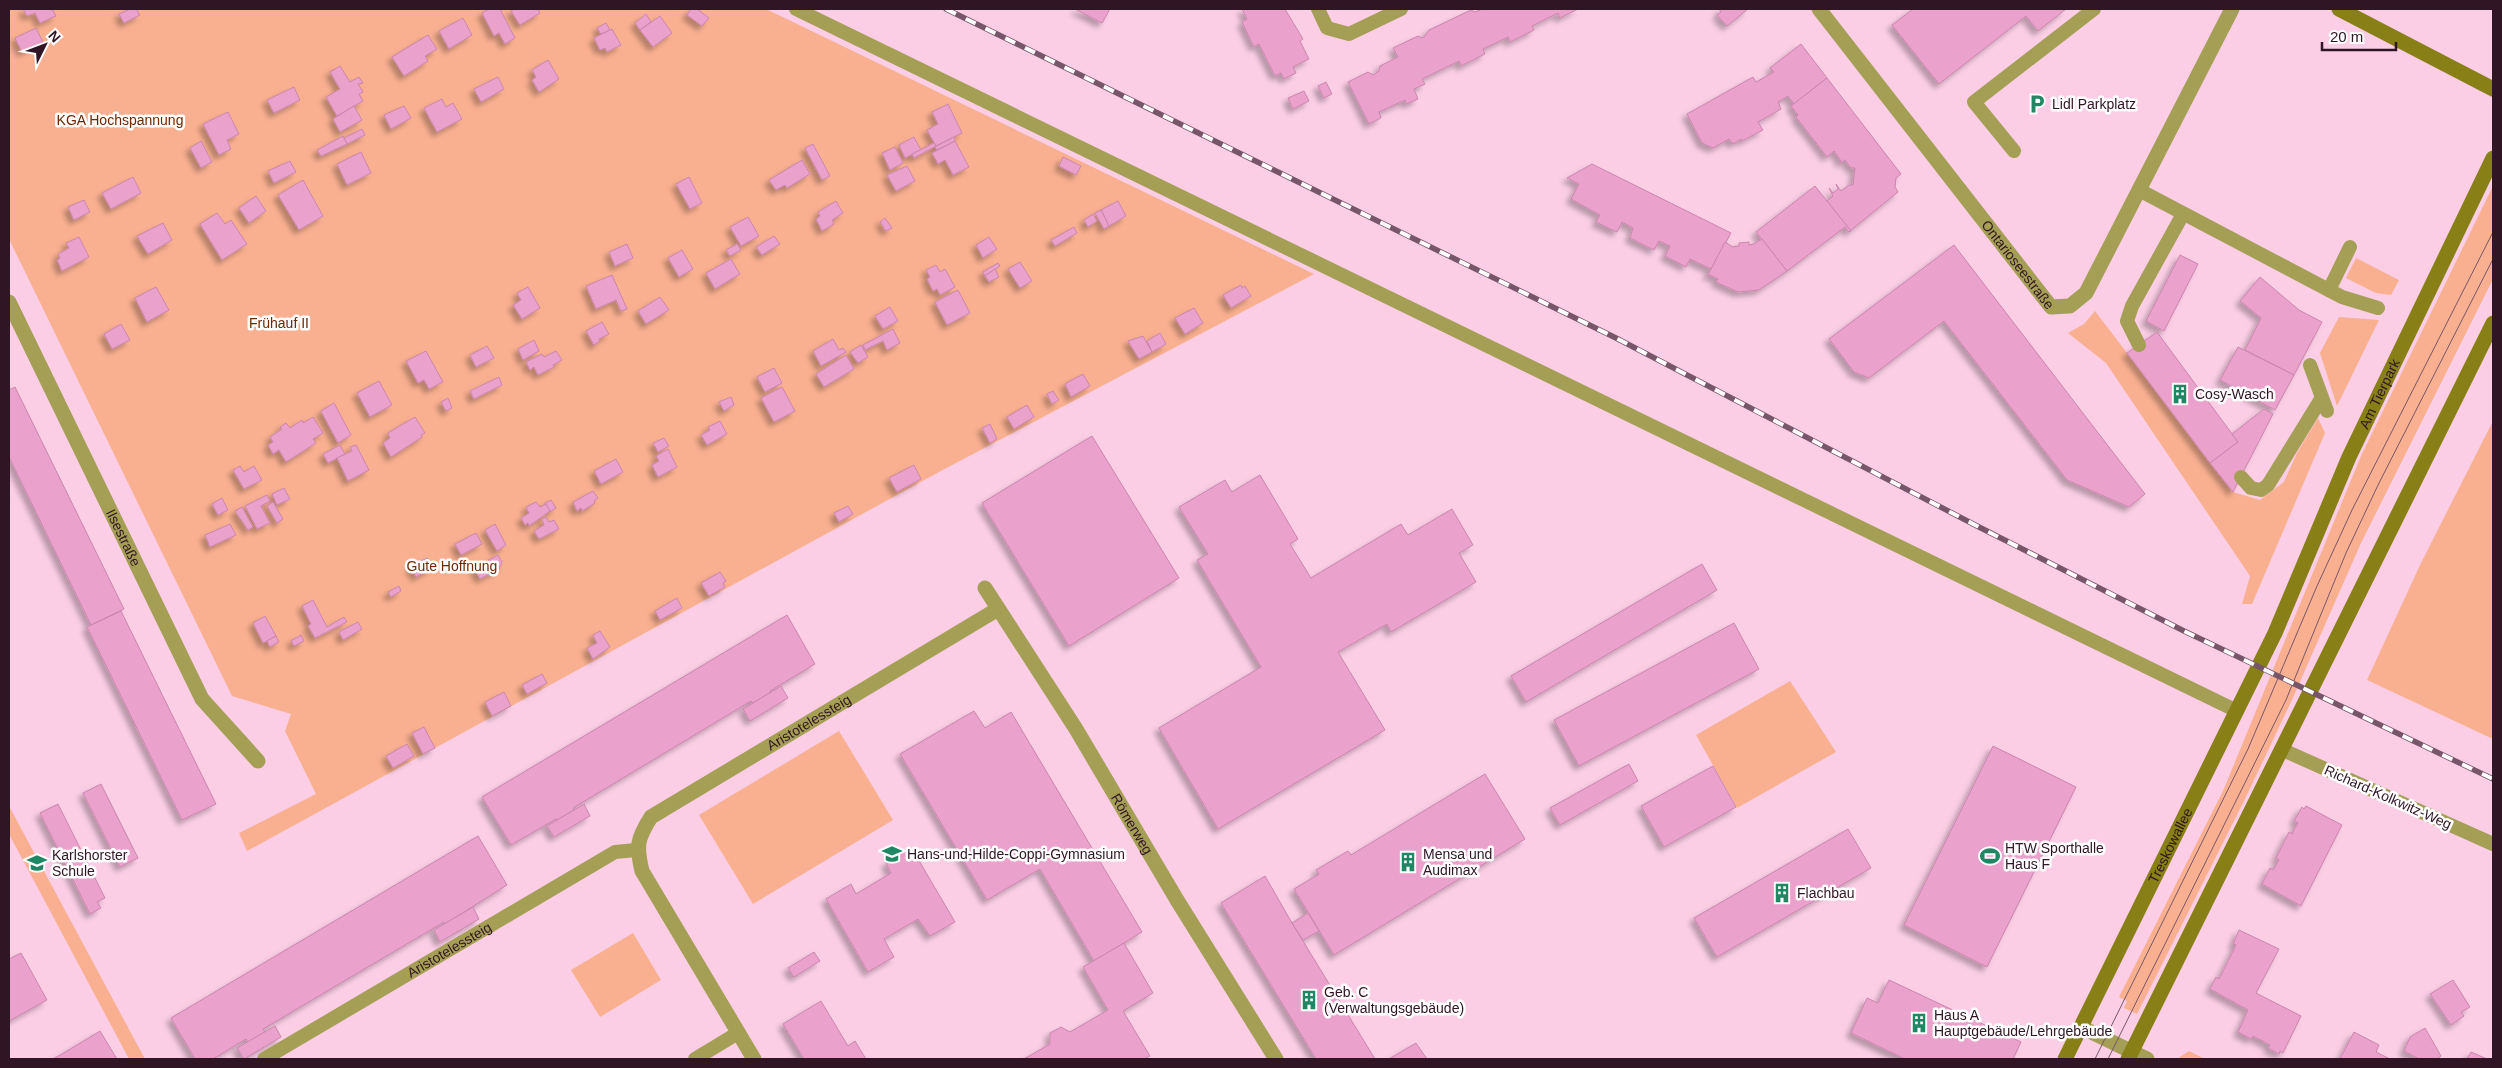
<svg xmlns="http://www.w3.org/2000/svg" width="2502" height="1068" font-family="Arial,sans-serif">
<defs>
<filter id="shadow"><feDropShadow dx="-4.5" dy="4.5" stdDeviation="2.5" flood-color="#0004"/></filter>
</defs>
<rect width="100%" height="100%" fill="#fbcee6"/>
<g fill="#f9b090">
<polygon points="9,9 766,9 1314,274 939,472 247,851 239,833 316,794 285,731 291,714 232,696 9,239"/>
<polygon points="2493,186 2493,279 2361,543 2291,702 2244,801 2137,1014 2124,1008 2127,1001 2119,997 2223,791 2361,456"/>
<polygon points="2356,258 2399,280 2391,295 2376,293 2346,278"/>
<polygon points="2095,311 2233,492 2260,500 2284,482 2297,453 2318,418 2325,433 2252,604 2242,604 2250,576 2106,363 2068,333 2084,324"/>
<polygon points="2339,317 2379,320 2337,406 2320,353"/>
<polygon points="2493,421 2493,739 2367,680 2420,565"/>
<polygon points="1790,681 1836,752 1737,808 1696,735"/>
<polygon points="839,731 893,820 753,904 699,815"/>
<polygon points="9,806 145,1059 129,1059 9,834"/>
<polygon points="633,933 661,980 600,1017 571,970"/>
<polygon points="2189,1051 2205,1059 2177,1059"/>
</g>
<g fill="#eaa1cb" stroke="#cb85ad" filter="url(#shadow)">
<polygon points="23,9 52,9 56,16 40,23 35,13 27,16"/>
<polygon points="130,9 136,9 140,15 124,23 119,14"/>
<polygon points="489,9 500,9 515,38 505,44 499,33 494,36 482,13"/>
<polygon points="515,9 538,9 540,13 520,25 511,11"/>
<polygon points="691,9 697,9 709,18 702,26 687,15"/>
<polygon points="1075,9 1110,9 1102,23"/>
<polygon points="1242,9 1285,9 1303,39 1300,41 1309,59 1293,67 1296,73 1284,79 1281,73 1275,76 1259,44 1254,47 1242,22 1247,19"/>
<polygon points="1482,9 1578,9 1560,18 1558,13 1532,26 1534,30 1510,42 1508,37 1483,49 1485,54 1461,66 1459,61 1422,79 1425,84 1414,89 1418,99 1407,104 1405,100 1379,112 1381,118 1369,124 1348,82 1368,72 1373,75 1379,71 1380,66 1398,57 1393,48 1418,36 1422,38 1424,37 1429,30 1471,10 1475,12"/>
<polygon points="1719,9 1748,9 1727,26 1717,15 1721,12"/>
<polygon points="1913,9 2066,9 2038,31 2026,16 1939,84 1892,25"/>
<polygon points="646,14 651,22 640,30 635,23"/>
<polygon points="660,16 672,33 653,47 640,30"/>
<polygon points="463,18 472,35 449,49 439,31"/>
<polygon points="606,23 610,30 601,34 597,28"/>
<polygon points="36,28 43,42 22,52 15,38"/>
<polygon points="612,29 621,45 607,52 605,48 600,50 594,38"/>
<polygon points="428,35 437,49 425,56 428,61 404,76 392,57"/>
<polygon points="1801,44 1827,78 1794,104 1788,96 1778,102 1781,109 1758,122 1763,130 1742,141 1741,139 1733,144 1729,139 1713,148 1702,143 1687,114 1753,77 1756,82 1774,72 1770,68"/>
<polygon points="548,60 559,79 539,92 532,80 536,77 532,70"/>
<polygon points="340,66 350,82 359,77 363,83 358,84 363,92 359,94 363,101 337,116 326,97 340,89 330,72"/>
<polygon points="498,77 504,89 481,102 474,89"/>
<polygon points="1827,78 1901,174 1896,178 1895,187 1898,192 1850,231 1827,201 1833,196 1829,188 1833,193 1838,189 1836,184 1841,191 1849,185 1853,185 1855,168 1851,168 1845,160 1839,164 1841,161 1834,151 1827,157 1796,117 1798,115 1791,106"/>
<polygon points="1326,82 1332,94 1324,98 1318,86"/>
<polygon points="294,87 300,100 274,113 267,100"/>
<polygon points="1304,91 1309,101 1293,109 1288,98"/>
<polygon points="442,99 446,107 453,103 462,119 437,132 424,108"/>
<polygon points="948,104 962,133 936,146 927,130 938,124 932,112"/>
<polygon points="354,106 362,120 340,132 333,119"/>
<polygon points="404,106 411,118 391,129 384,115"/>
<polygon points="228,112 239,134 227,140 231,149 219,155 203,124"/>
<polygon points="362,129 365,135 347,144 344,138"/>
<polygon points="343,136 347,144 321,156 317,150"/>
<polygon points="914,137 921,150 905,158 899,145"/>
<polygon points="954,137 955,141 937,150 935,147"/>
<polygon points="201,141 212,162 201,168 190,148"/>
<polygon points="955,141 969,167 953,175 945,160 938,164 932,153"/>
<polygon points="934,143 936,146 914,158 912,154"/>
<polygon points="813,144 830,176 822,180 805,148"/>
<polygon points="895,147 903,163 890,170 882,153"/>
<polygon points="361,152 371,173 347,185 337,164"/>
<polygon points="1063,157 1081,166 1076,175 1059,166"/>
<polygon points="802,160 810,174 787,188 785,185 776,190 769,180"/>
<polygon points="290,161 296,172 274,183 268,171"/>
<polygon points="1592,164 1731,233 1711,269 1690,259 1686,267 1665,256 1670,246 1659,241 1654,250 1630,238 1633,228 1622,222 1617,232 1596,222 1600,215 1571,199 1579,184 1567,178"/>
<polygon points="907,166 915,181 896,191 887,175"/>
<polygon points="133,177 141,193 111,209 102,193"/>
<polygon points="689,177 702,203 690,209 676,184"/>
<polygon points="303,180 323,216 299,230 278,195"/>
<polygon points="1815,186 1851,231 1849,232 1845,227 1787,271 1756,232"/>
<polygon points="256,196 266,211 249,223 239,208"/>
<polygon points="84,200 90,212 74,220 68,207"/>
<polygon points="836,201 843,213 832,220 834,224 822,231 816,219 820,216 818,212"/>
<polygon points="1118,201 1126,216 1109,226 1101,210"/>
<polygon points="1101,210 1109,226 1104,229 1095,213"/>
<polygon points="217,213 225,224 231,220 247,244 222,260 200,224"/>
<polygon points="1093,214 1097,221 1088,227 1084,220"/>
<polygon points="748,217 759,236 741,246 730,227"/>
<polygon points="885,218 892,228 886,231 880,222"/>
<polygon points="163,223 172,240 148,254 137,236"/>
<polygon points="1074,227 1077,233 1055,246 1051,240"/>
<polygon points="774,236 780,244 762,255 756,247"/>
<polygon points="79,237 89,257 62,271 57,260 60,258 58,254 69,248 66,243"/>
<polygon points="989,237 997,249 983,258 976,245"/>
<polygon points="1762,239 1787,271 1759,290 1738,292 1716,282 1718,279 1710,275 1707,277 1725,242 1733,247 1739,246 1739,243 1749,242 1749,245 1754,244"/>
<polygon points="627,244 633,258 615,266 609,252"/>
<polygon points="737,244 741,250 730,256 726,250"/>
<polygon points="1954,245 2145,494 2129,507 2067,480 1944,321 1869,378 1854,372 1829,339"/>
<polygon points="682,250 693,269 679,277 668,258"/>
<polygon points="2180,255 2198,264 2164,331 2146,321"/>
<polygon points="731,259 740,274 715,289 706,273"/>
<polygon points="1020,262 1032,281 1020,288 1008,269"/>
<polygon points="998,263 1000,266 985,276 983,272"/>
<polygon points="936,265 940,272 945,269 955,287 940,295 937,289 933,291 927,279 930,277 926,270"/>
<polygon points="995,269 999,277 989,282 985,276"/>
<polygon points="612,275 627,309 621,311 616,300 596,309 586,286"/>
<polygon points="2260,277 2299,310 2322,322 2294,375 2245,350 2261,318 2240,301"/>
<polygon points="1241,285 1242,288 1245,286 1251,296 1231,308 1223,295"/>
<polygon points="156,287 169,310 147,322 135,298"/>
<polygon points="528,287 540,308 522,319 513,305 521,300 517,293"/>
<polygon points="958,290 970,313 947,325 935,302"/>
<polygon points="660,297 669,310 646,324 638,311"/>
<polygon points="890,307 898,321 883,329 875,316"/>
<polygon points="1194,308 1203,323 1185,334 1175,318"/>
<polygon points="602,322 609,334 599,339 600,341 594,345 586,331"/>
<polygon points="121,324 130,340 112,349 104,334"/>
<polygon points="893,329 900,343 887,350 883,341 865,350 863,345"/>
<polygon points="2157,332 2238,442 2210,463 2127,353"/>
<polygon points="1160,333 1166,344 1152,352 1147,341"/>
<polygon points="1143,336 1152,352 1139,359 1128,341"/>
<polygon points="833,339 839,350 843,348 846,352 821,366 813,351"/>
<polygon points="534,340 539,351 523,360 518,349"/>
<polygon points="861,345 868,357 858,363 850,352"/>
<polygon points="487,346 494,358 476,367 470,355"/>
<polygon points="2238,347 2294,375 2275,410 2220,380"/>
<polygon points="426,351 443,382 429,389 424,380 418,383 406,361"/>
<polygon points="556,351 562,360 553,365 554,367 538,375 534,367 530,370 526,362 542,354 544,357"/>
<polygon points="846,355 854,369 824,387 816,374"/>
<polygon points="774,368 782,383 765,392 757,377"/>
<polygon points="1083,374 1090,386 1071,397 1065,384"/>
<polygon points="499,377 502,385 474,399 470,391"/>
<polygon points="379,381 392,405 370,417 357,393"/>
<polygon points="15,387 124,609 91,625 9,457 9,390"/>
<polygon points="782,387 795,411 774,422 761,398"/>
<polygon points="1053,391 1059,400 1052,404 1047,394"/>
<polygon points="731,397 734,405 724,411 719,402"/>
<polygon points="448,398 452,408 446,411 441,402"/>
<polygon points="334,403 351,435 338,443 321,411"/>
<polygon points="1027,405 1034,417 1014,429 1007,417"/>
<polygon points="2264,409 2273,414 2233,492 2210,463 2238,442 2232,434"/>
<polygon points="313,417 323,433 313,439 316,443 286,462 279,450 273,454 268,445 273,442 270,437 282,429 280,427 286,423 290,428 302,420 303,423"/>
<polygon points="415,417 425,433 421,435 422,437 391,457 383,443 390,438 388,433"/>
<polygon points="720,421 727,434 707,445 701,435 710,430 708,427"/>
<polygon points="990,424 997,439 990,443 982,428"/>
<polygon points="1092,436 1179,578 1069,646 982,503"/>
<polygon points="664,438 669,446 658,452 653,443"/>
<polygon points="340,445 345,454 328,463 323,454"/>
<polygon points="356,445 369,470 348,481 337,458 352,451 350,447"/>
<polygon points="668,449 677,467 658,477 652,465 659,461 656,456"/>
<polygon points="616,459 623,472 601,484 594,471"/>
<polygon points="914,465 921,479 897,492 889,478"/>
<polygon points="240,466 244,472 254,466 262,480 244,489 233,470"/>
<polygon points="1260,475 1298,539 1290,544 1311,578 1401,524 1408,535 1452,509 1473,545 1459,553 1476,582 1391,632 1387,624 1338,652 1385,730 1218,829 1159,728 1261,667 1197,560 1208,554 1179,507 1225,480 1232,492"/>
<polygon points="284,488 290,499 277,505 272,494"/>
<polygon points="593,491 598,498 594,501 595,503 582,511 581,508 577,511 573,502"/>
<polygon points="267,495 270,501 261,506 270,523 257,529 245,506"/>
<polygon points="222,498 228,510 218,515 212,504"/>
<polygon points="551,500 556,508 550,512 545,503"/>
<polygon points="273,502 283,519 277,523 267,506"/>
<polygon points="536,502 540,507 546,504 550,511 529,526 528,523 525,525 521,518 529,513 526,507"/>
<polygon points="848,506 853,514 839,522 834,513"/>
<polygon points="242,507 253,527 248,530 235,511"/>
<polygon points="546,517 549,522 554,520 559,529 539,539 534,531 544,525 542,519"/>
<polygon points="230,524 236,535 210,547 205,535"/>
<polygon points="495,524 506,545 497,551 485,530"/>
<polygon points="476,533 482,544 461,555 455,544"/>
<polygon points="498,555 502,562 499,569 480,579 474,568"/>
<polygon points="427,558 432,568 416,577 410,567"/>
<polygon points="1702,564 1717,590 1526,702 1511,676"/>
<polygon points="720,572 726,581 723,583 725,587 709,596 701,583"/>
<polygon points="399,586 401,591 391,597 388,592"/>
<polygon points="677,598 682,608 660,620 655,611"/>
<polygon points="313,600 327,627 344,617 347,622 315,638 308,626 311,624 302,606"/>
<polygon points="121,611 216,804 182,820 87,627"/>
<polygon points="787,615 815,664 770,691 771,692 753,703 751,701 573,808 574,810 557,820 556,819 511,845 482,797"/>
<polygon points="265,616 276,636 263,643 253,623"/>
<polygon points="358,622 362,629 343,640 339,632"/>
<polygon points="1734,623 1759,669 1579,766 1554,720"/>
<polygon points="600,631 610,647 593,659 587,648 597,643 593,635"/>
<polygon points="301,635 304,641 294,646 291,641"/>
<polygon points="276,636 279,642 270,647 267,641"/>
<polygon points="542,674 547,683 527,694 522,685"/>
<polygon points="781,686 788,698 750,721 743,709"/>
<polygon points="504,692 511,706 492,716 485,702"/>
<polygon points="974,711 985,728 1011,712 1142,932 1094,961 1040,869 987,900 900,754"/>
<polygon points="424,727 435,748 423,754 412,733"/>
<polygon points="407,744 414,756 393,768 386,756"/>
<polygon points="1993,746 2076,787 1987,967 1904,925"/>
<polygon points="1629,764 1638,781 1560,825 1550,808"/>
<polygon points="1713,766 1736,807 1664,847 1641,806"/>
<polygon points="1485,774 1525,839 1334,955 1294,889 1319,874 1316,870 1348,851 1351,855"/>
<polygon points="101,784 138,858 120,867 83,793"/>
<polygon points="58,804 105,898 97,902 101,908 90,914 40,813"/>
<polygon points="584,804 590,816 554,837 547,826"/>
<polygon points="2306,806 2342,825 2301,906 2262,884 2270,868 2273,870 2279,860 2276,858 2289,832 2292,834 2295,828 2298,823 2294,821 2302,807 2304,809"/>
<polygon points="1848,829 1871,868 1717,957 1694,918"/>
<polygon points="478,836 507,885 453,919 445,924 444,922 263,1029 265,1032 248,1042 246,1039 213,1059 195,1059 171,1018"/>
<polygon points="911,847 955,922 930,936 918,919 884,939 894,957 868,972 826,899 851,884 856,894 891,873 886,863"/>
<polygon points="1265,876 1292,923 1375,1059 1316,1059 1221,903"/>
<polygon points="473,907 479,919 440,942 434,930"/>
<polygon points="1308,913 1319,931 1303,940 1292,923"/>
<polygon points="2239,930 2279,949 2256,993 2301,1016 2283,1053 2280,1051 2279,1054 2268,1048 2270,1045 2253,1036 2251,1039 2238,1032 2248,1010 2210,989 2216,977 2219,979 2236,945 2233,944"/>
<polygon points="1124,943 1153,993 1123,1011 1150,1056 1144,1059 1024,1059 1050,1044 1050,1033 1061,1027 1070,1032 1108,1010 1083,967"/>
<polygon points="814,952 820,961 794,977 788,968"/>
<polygon points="21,953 47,1000 9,1021 9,959"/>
<polygon points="1889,980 2021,1042 2013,1059 1905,1059 1851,1033 1867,998 1878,1003"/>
<polygon points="2453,980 2470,1007 2461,1012 2464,1016 2451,1025 2430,994"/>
<polygon points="821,1001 848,1046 855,1041 866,1059 804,1059 783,1024"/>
<polygon points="275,1026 281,1037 244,1059 237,1048"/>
<polygon points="2425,1028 2441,1056 2437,1059 2419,1059 2404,1051 2410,1037"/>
<polygon points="100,1031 117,1059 53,1059 62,1054"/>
<polygon points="2354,1032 2379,1045 2376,1052 2390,1059 2340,1059"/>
<polygon points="1416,1043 1427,1059 1389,1059"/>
<polygon points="2471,1052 2487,1059 2467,1059"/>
</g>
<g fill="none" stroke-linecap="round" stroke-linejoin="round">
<g stroke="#a59f55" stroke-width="14">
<polyline points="796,9 2237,711"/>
<polyline points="1318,9 1327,28 1349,34 1401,9"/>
<polyline points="2014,151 1974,102 2094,9"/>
<polyline points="2139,190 2342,297 2378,308"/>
<polyline points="2329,290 2350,247"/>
<polyline points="2139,345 2127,321 2132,306 2183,214"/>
<polyline points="2310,365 2327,411"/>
<polyline points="2241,477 2251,488 2261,490 2268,485 2321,399"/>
<polyline points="2283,750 2493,844"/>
<path id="s1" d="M 264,1059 L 615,852 L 636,850"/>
<polyline points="695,1059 738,1033"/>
</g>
<g stroke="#a59f55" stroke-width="15">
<path id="s2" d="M 1819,9 L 2051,307 L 2070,306 L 2086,293 L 2232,9"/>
<path id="s3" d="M 9,302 L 202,699 L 258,761"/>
<path id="s4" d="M 985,588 L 1076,729 L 1177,900 L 1276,1059"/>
<polyline points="2081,1027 2147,1059"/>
<path id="s5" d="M 754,1059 L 642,871 C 636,846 637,839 651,817 L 998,609"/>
</g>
<g stroke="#888016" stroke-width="15">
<polyline points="2339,9 2493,89"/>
<path id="s6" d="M 2065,1059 L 2275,633 L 2349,457 L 2493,158"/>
<polyline points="2128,1059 2493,323"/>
</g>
<g stroke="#785669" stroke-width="1">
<polyline points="2095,1059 2248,749 2317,586 2352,510 2493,232"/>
<polyline points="2108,1059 2286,700 2346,553 2379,483 2493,259"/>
</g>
<defs>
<polyline id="rail" points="946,9 1616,338 1977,526 2184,631 2493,779"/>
</defs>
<use href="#rail" stroke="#785669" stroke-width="5.5"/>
<use href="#rail" stroke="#fefefe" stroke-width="4" stroke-dasharray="11" stroke-linecap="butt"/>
</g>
<defs>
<symbol id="parking-bare" viewBox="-9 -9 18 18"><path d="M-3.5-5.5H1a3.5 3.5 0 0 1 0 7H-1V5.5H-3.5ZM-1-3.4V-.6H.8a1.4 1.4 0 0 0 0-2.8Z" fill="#1f8763" stroke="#fefefe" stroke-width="2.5" paint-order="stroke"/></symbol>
<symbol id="building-bare" viewBox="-9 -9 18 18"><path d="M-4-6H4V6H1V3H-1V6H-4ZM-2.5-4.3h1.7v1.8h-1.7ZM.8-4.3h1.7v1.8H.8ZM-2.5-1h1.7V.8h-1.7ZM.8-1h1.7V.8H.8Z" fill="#1f8763" stroke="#fefefe" stroke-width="2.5" paint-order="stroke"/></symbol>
<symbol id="school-bare" viewBox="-9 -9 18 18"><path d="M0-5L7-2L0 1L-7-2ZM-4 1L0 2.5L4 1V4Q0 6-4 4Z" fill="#1f8763" stroke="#fefefe" stroke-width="2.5" paint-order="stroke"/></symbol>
<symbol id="stadium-bare" viewBox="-9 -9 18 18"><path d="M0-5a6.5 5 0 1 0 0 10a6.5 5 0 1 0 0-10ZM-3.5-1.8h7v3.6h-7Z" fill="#1f8763" stroke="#fefefe" stroke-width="2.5" paint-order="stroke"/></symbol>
</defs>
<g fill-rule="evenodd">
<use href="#parking-bare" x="2023" y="90" width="28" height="28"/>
<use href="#building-bare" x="2166" y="380" width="28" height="28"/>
<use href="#school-bare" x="878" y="840" width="28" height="28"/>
<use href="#stadium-bare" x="1976" y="842" width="28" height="28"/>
<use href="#building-bare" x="1394" y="848" width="28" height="28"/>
<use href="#school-bare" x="23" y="849" width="28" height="28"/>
<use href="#building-bare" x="1768" y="879" width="28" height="28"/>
<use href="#building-bare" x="1295" y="986" width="28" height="28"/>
<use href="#building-bare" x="1905" y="1009" width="28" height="28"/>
</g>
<g text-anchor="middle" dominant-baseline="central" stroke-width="5" stroke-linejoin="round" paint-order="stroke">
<g font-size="14" fill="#301525" stroke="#fefefe" text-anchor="start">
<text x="2052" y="104">Lidl Parkplatz</text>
<text x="2195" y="394">Cosy-Wasch</text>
<text x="2005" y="848">HTW Sporthalle<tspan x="2005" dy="16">Haus F</tspan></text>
<text x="907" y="854">Hans-und-Hilde-Coppi-Gymnasium</text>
<text x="1423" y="854">Mensa und<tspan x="1423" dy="16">Audimax</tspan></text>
<text x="52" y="855">Karlshorster<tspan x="52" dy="16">Schule</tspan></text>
<text x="1797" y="893">Flachbau</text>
<text x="1324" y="992">Geb. C<tspan x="1324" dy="16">(Verwaltungsgebäude)</tspan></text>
<text x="1934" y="1015">Haus A<tspan x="1934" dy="16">Hauptgebäude/Lehrgebäude</tspan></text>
</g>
<g font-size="14" fill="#6f2800" stroke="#fefefe">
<text x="120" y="120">KGA Hochspannung</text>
<text x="279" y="323">Frühauf II</text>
<text x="452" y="566">Gute Hoffnung</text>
</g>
<g font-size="14" fill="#301525" stroke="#fefefe">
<text stroke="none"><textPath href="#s2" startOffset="324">Ontarioseestraße</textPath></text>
<text stroke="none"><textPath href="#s6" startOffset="736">Am Tierpark</textPath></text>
<text stroke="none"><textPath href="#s3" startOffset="262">Ilsestraße</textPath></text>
<text stroke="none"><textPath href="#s5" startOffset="460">Aristotelessteig</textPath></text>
<text transform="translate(2388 797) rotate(24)">Richard-Kolkwitz-Weg</text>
<text stroke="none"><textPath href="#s4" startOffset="278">Römerweg</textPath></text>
<text stroke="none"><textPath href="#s6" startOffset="238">Treskowallee</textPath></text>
<text stroke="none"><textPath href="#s1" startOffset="215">Aristotelessteig</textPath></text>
</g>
</g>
<rect width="2502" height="1068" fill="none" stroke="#301525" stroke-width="20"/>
<g transform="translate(45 45) rotate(48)" stroke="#fefefe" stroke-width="4" paint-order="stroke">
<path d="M0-4L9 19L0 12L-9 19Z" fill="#301525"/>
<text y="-8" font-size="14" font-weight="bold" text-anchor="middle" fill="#301525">N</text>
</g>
<path d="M2322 42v8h74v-8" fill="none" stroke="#301525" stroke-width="2.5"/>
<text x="2330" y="42" font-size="15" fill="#301525" stroke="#fefefe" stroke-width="4" paint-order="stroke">20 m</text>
</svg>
